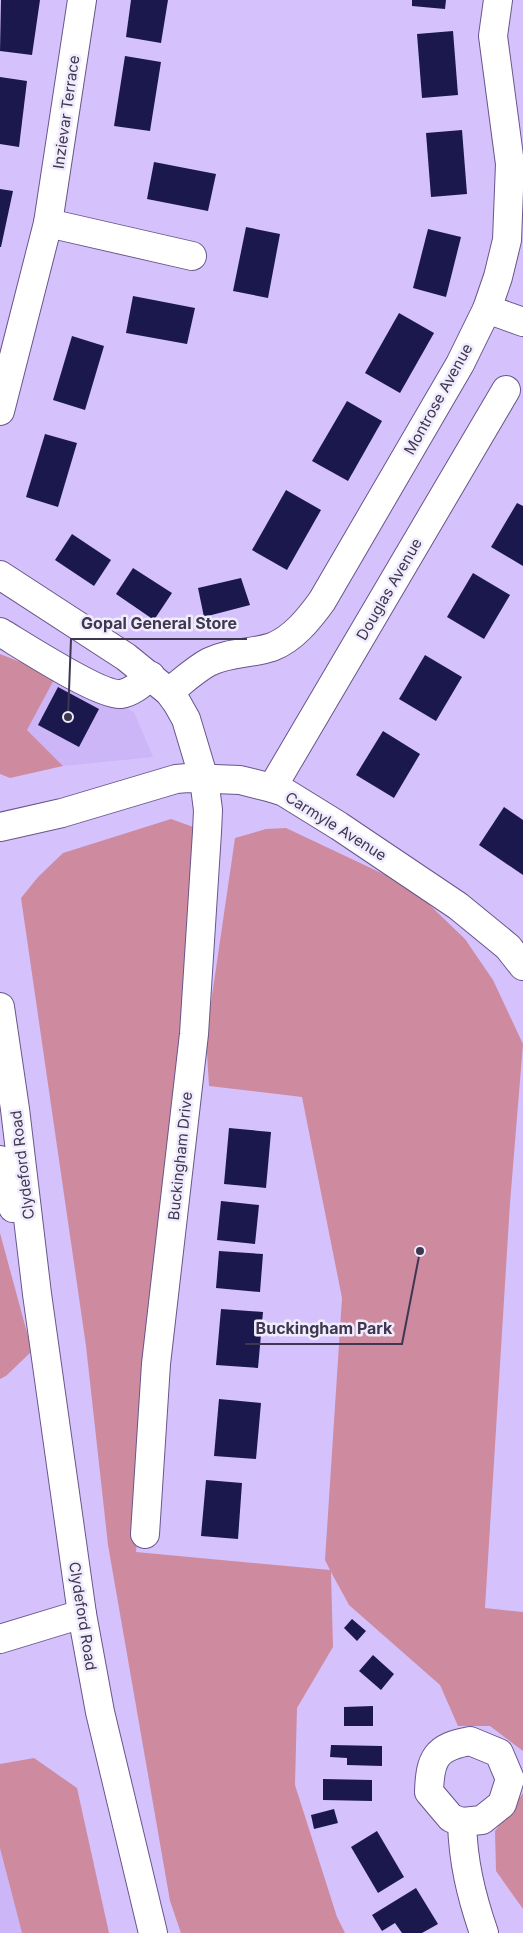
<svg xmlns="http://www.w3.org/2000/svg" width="523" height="1933" font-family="Inter,sans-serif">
<rect width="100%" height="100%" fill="#d5c2fd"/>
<g fill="#ccb6f8">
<polygon points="56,676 134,712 153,757 63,766 27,730"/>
<polygon points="0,1848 22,1933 0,1933"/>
</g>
<g fill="#ce8ba0">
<polygon points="0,654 56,676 27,730 63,766 10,778 0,774"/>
<polygon points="171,819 199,829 156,1364 136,1552 330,1570 325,1560 342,1298 302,1097 209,1086 206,1037 235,838 266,829 286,828 411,887 465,939 493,980 523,1044 510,1203 485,1608 523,1612 523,1751 490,1726 458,1726 440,1685 349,1605 331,1572 333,1647 297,1708 295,1785 337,1917 345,1933 181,1933 170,1901 108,1545 86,1346 21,898 38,877 63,853"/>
<polygon points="0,1233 32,1351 6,1376 0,1379"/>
<polygon points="34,1758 77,1788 109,1933 22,1933 0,1848 0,1764"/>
<polygon points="523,1793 523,1909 496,1871 495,1831"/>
</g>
<g fill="#1b184d">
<polygon points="1,0 40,0 32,55 0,51"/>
<polygon points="131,0 168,0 161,43 126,37"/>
<polygon points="412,0 446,0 445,9 412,6"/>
<polygon points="453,31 458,95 422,98 417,34"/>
<polygon points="125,56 161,62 150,131 114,126"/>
<polygon points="0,77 27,81 19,147 0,144"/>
<polygon points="462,130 467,194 431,197 426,133"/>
<polygon points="154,162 216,174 208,211 147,199"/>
<polygon points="0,189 13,191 1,247 0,247"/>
<polygon points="246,227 280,234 268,298 233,291"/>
<polygon points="428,229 461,237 446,297 413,288"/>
<polygon points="133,296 195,308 187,344 126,333"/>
<polygon points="399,313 434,333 400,393 365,373"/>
<polygon points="72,336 104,346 85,410 53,400"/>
<polygon points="347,401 382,421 348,481 312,461"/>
<polygon points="45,434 77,443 58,507 26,497"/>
<polygon points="286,490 321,510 287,570 252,550"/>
<polygon points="517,503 523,506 523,566 491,547"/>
<polygon points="72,534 111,560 94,586 55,560"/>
<polygon points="133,568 172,593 154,620 116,594"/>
<polygon points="473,573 510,595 484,639 447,617"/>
<polygon points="241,578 250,605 204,617 198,588"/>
<polygon points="425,655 462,677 436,721 399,699"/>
<polygon points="58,687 99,709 79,747 38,725"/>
<polygon points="383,731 420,754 394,798 356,775"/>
<polygon points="504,807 523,820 523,875 479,845"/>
<polygon points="229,1128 271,1132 266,1188 224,1184"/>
<polygon points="221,1201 259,1205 255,1244 217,1240"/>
<polygon points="219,1251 263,1254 260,1292 216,1288"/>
<polygon points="221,1309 263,1312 258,1368 216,1365"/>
<polygon points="219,1399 261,1403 256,1459 214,1456"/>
<polygon points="206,1480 242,1483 238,1539 201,1536"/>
<polygon points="352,1619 366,1631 357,1641 344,1628"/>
<polygon points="373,1655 394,1674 381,1690 359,1671"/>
<polygon points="373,1706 373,1726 344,1726 344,1707"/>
<polygon points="331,1745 382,1746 382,1766 347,1765 347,1758 330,1757"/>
<polygon points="323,1779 372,1780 372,1801 323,1800"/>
<polygon points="334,1809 338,1823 314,1829 311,1815"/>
<polygon points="377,1831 404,1877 378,1893 351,1847"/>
<polygon points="416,1888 438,1924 422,1933 402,1933 395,1923 382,1931 372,1915"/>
</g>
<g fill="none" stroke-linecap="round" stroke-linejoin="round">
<defs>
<g id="street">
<polyline points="48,223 192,256"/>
<polyline points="487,309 523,322"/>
<polyline points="0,411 48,223 82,0"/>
<polyline points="0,575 126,657 169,692 177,703 186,719 204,779 208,810 207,832 194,1034 156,1364 145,1534"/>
<path d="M 0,632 C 22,645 100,696 121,694 C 133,692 142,683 151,676"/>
<path d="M 169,692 C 182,682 194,670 209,662 C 229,652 251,654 272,647 C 293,639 309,619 322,601 L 460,364 L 487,309 L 498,277 L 507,240 L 510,164 L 493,36 L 498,0"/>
<polyline points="272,788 506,390"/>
<polyline points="0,827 62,813 176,779 188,778 240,780 272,788 284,792 339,826 458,906 508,947 523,966"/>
<polyline points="0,1639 82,1614"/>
<path d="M 470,1741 L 499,1753 L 510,1779 L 502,1804 L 482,1820 L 462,1822 L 451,1818 L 429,1792 C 430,1758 436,1747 470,1741 Z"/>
<path d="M 462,1822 C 463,1862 471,1895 484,1933"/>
</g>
<g id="primary">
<polyline points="0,1007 15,1109 37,1294 82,1614 100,1712 153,1933"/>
<polyline points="0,1160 13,1208"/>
</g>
</defs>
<use href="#street" stroke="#68568a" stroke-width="30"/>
<use href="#primary" stroke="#68568a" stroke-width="30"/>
<use href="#street" stroke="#fff" stroke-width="28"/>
<use href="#primary" stroke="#fff" stroke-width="28"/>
</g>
<g text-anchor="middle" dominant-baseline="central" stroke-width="5" stroke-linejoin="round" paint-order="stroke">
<g font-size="15" fill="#3f374f" stroke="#f0ebfd">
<text transform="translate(66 112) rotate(-82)">Inzievar Terrace</text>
<text transform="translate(438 399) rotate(-61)">Montrose Avenue</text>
<text transform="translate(389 589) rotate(-60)">Douglas Avenue</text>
<text transform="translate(336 826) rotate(32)">Carmyle Avenue</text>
<text transform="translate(180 1156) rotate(-84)">Buckingham Drive</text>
<text transform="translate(22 1165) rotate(-97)">Clydeford Road</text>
<text transform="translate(83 1616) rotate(81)">Clydeford Road</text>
</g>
</g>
<path fill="none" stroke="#3f374f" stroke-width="2" d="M68 717L71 639H247M420 1251L402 1344H245"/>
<g fill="#3f374f" stroke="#f0ebfd" stroke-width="2">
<circle cx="68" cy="717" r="5"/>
<circle cx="420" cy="1251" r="5"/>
</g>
<g font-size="16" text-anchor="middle" font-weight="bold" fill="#3f374f" stroke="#f0ebfd" stroke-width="5" stroke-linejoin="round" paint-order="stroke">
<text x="159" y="629">Gopal General Store</text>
<text x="324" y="1334">Buckingham Park</text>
</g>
</svg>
